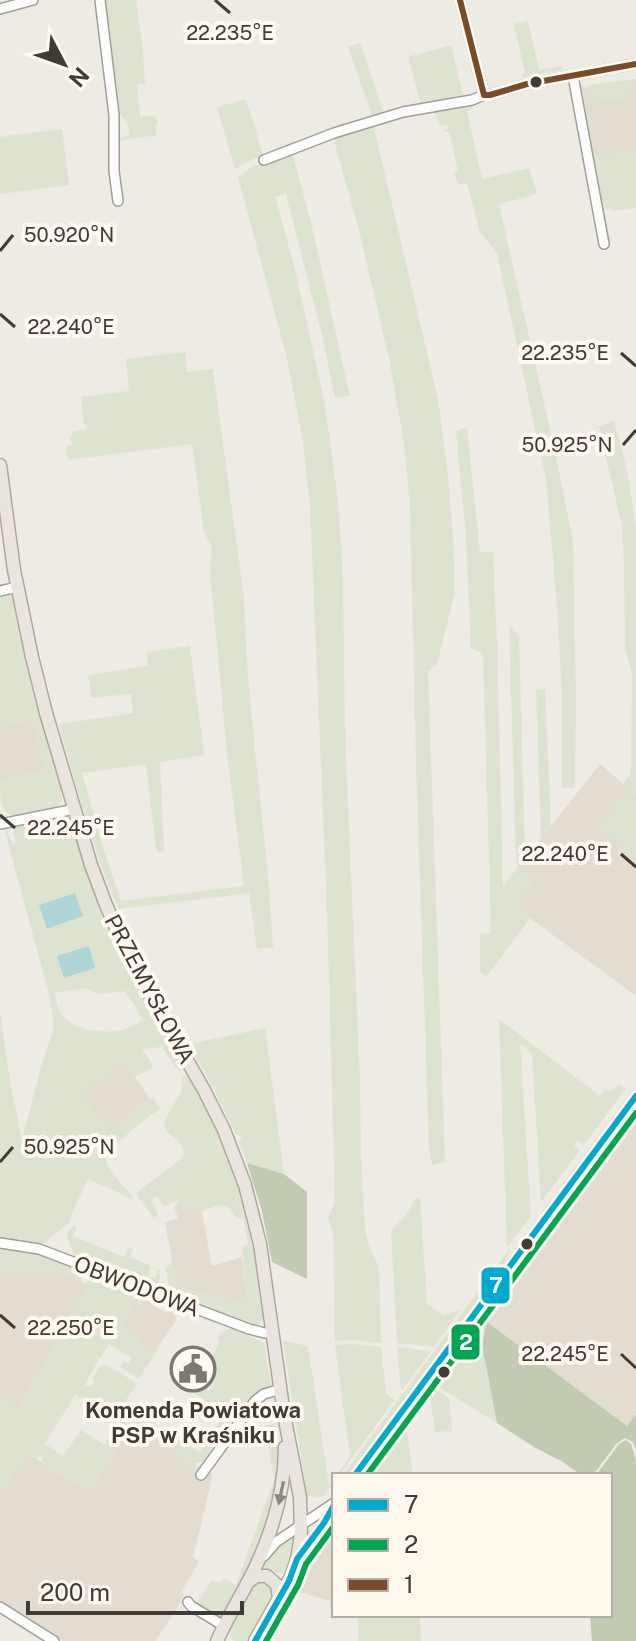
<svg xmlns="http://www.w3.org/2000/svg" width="636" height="1641" font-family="'Public Sans',sans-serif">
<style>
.built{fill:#e3dcd1}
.green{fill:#dde3d0;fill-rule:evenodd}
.forest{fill:#c2cbb2}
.water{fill:#aed6d7}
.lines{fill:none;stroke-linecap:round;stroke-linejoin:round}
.minor-casing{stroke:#a29f9a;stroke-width:12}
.major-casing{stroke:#b2a69c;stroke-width:15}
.minor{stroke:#fcfcfb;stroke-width:9}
.major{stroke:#eae4df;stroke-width:12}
.bus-1-casing{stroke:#fef8ef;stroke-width:12}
.bus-2-casing{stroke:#fef8ef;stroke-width:12}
.bus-3-casing{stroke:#fef8ef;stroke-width:12}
.bus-1{stroke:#00a9ce;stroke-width:6}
.bus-2{stroke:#00a651;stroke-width:6}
.bus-3{stroke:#7a4b2a;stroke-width:6}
.oneway{fill:#8c8883}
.ticks{fill:none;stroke:#3f3c38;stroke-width:3}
.bus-dot{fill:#3f3c38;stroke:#fef8ef;stroke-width:3}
.labels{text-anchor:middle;stroke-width:8;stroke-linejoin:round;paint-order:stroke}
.street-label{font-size:22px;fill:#3f3c38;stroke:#fef8ef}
.poi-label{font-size:22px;font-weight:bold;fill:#3f3c38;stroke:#fef8ef}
.ticks-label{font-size:20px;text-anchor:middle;fill:#3f3c38;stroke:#fef8ef;stroke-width:8;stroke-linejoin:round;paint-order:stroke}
.line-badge{stroke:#fef8ef;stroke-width:3}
.badge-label{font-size:22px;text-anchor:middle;font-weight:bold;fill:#fff}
</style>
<rect width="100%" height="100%" fill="#eeeae4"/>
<path class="built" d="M636,82V205L604,209L581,88Z
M31,719L47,770L0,781V726Z
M600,764L636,795V996L515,907L534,880L518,868Z
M123,1060L150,1099L111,1132L81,1095Z
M634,1123L636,1125V1414L627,1426L487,1322Z
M200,1203L212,1266L242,1257L248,1300L242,1302L206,1295L177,1287L165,1223L178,1218L176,1212Z
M0,1258L37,1265L88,1284L0,1443Z
M147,1298L157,1302L156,1307L158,1308L165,1312L171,1311L177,1319L153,1354L138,1345L141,1340L121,1326L134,1303L144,1306Z
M132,1424L213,1475L193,1557L199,1562L181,1592L184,1594L175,1612L155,1641H63L0,1601V1494L27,1453L89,1492Z
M334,1523V1602L292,1590L299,1575L332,1538L330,1528Z"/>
<path class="green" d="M105,0H136L143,50L145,84L137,85L140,117L155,116L158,124L155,125L157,135L118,141L121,137L129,136L128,123L120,114Z
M528,21L539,70L562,66L563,70L523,77L522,75L525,73L514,24Z
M360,43L384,115L376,118L372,115L348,47Z
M451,45L463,95L462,98L421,104L408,57Z
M636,79V83L633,84V88L625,89V93H634V97L590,103L589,85Z
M583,84L595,154H606L613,160L615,158L610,154L636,152V154L625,156L636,155V208L612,211L611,208L604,209L611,243L607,241L577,85Z
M246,99L263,155L249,161L235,169L217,107Z
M473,102L471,110L467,111L482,179L529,168L537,194L499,204L555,452L573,542L576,698L575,787L562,789L561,676L557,606L546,480L497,253L480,232L467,183L458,185L454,172L458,171L449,131L443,132V131L449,128L447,124L441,126L434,112V109Z
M373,124L438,399L448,475L453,537L455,592L437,664L428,671L445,1162L432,1165L429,1149L416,763L410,507L404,444L390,363L359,230L333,137Z
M62,129L69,185L0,194V137Z
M292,152L312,227L350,396L335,398L322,335L286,194L275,196L294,266L324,399L338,500L343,576L345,735L360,1079L361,1161L365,1229L369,1246L379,1267L381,1343L353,1340L335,1341L333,1232L328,1218L335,1201L327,909L310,507L303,441L286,354L238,177L252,167Z
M185,352L187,372L213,369L244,598C247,715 267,831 273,947L257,949L249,893L119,909C92,851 77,787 59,726L60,724L133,713L131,694L91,698L88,675L148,666L147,652L190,646L204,755L160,762L164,850L159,853L156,849L146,764L82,773L102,844L121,901L244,886L227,754L210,571L212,547L204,532L192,444L68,460L66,446L72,445L70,436H73L72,432L87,429L86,425H84L81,397L129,391L126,359Z
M614,421L627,470L636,527V795L623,784L631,774L632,673L625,649L624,564L622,526L599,426Z
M467,427L480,552H493L497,643L503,886L518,867L516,861L509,624L519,636L525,858L518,868L535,880L515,907L530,918L486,977L480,972V934L491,933L483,654L471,648L466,537L456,431Z
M0,593H12L14,597L63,789L61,790L62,800L57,806L15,815V817C0,814 0,795 0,781L47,770L31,719L0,726Z
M545,689L551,826L541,838L536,690Z
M625,793L636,802V857L599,828Z
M63,816L71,818L184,1067L179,1072L162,1047L142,1049L152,1064V1068L135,1077L123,1060L82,1095L111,1132L153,1097L160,1109L151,1115L108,1150C100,1168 123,1183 133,1197L132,1200L122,1194L88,1179L72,1213L69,1223L42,1244L0,1238V1012L10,1081L22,1140L41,1067L53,1032V1017L49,994L4,828H6L12,844L16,843L13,834L15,826ZM86,988L98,994L124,991L134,1004L142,1019C126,1038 74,1036 60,1012C57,1007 56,999 54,993Z
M499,1019L600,1096L606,1089L610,1092L618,1084L626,1088L584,1145L578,1141L574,1145L580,1150L541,1202L532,1053L520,1043L531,1216L507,1248Z
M265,1028L284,1174L247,1163L239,1141L242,1140L240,1135H236L212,1085L189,1046L190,1044Z
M187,1074L213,1120L243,1198L253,1237L265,1317L258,1325L234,1319L176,1294L169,1287L166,1268L172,1262L177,1287L206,1295L242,1302L248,1300L242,1248L248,1243L243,1218L238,1219C223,1200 223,1204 202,1211L199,1203L176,1212L174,1207L179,1200L163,1207L158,1196L151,1199L158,1215L154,1218L138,1197L137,1193L140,1190L182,1158L184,1154C182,1137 167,1136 165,1128C163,1117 178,1100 181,1091C182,1087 182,1082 182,1078Z
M416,1198H420L427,1304L443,1315L460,1310L434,1347L397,1343L391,1230L406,1215Z
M74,1226L77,1227L73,1236L124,1257L128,1248L133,1249L130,1257L151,1266L148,1276L155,1278L158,1270H160L159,1285L153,1287L75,1256L67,1237L68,1230Z
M0,1247C21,1250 69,1256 82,1274L81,1282L49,1270L0,1273Z
M511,1247L504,1264L349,1475H343Z
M91,1278L97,1279L147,1298L144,1306L134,1303L121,1326L142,1339L139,1345L153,1354L163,1341L146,1368L145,1367L143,1369L144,1371L140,1378H137L120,1367L124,1361L129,1364L132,1358L109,1344L100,1358L97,1356L96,1358L98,1361L85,1384L87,1386H92L94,1383L92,1379L100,1366L105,1364L135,1382L136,1385L117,1414L113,1417L92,1405L94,1401L89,1398L87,1401L75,1395L45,1444L63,1456L81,1430L104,1445L131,1405L136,1408L138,1407L159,1428L200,1453L224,1414L218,1411L219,1409L187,1389L191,1383L193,1384L195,1380L209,1390L218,1374L210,1370L209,1367L201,1364L206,1356L211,1358L220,1342L217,1339L221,1332L232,1328L264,1343L271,1386L255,1398L208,1460L191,1464L184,1462L186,1458L132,1424L89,1492L41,1461L43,1457L39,1456L37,1459L28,1453L0,1494V1403L4,1400L19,1409L87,1285L86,1283Z
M513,1281L515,1283L487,1322L482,1345L497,1423L437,1386Z
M283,1341L308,1346L329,1485L334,1479V1482L323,1497L307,1496Z
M352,1344L381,1347L386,1393L394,1400L340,1475H337L350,1456L335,1345Z
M397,1347L431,1351L401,1391Z
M435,1389L449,1398L452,1431L435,1432L430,1396Z
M276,1423C277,1439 279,1456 278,1473C273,1524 244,1572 221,1617L218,1618L196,1604L211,1580L220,1583L224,1578L236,1585L274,1480L265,1426Z
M406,1425L413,1475H369Z
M294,1534L292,1554L285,1574L260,1571L273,1548Z
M264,1579L276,1592L251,1638L248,1641H234L230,1637V1627L252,1585Z
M358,1615H420L421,1641H358Z"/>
<path class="forest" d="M247,1163L284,1174L307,1192V1279L272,1262L262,1211Z
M487,1322L627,1426L636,1414V1451L633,1442L625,1438L617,1443L593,1475H581L563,1462L534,1447L497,1423L482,1345Z
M626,1440L631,1444L636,1460V1641H592L590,1615H610V1475H596L619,1444Z"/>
<path class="water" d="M75,893L83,916L47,929L39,905Z
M89,946L95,968L64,978L57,956Z"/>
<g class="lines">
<g class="minor-casing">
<path id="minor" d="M100,0L114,115V171L118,201
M460,0L484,95
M0,9L33,0
M573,76L604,244
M264,160L334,133L403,112L472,100L484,95H490L527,84L636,64
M0,591L17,587
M0,824L75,809
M0,1243L39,1249L249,1329L265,1333L273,1332
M201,1475L255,1401L264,1394L281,1389
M355,1475L636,1096
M264,1556L276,1542L334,1503
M297,1559L324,1523L334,1506
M188,1602L191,1606L224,1626
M0,1607L54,1641"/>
</g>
<g class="major-casing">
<path id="major" d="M0,465L14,570L32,657L46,713L91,865L106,905L131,962L204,1090L224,1130L245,1185L260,1244L284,1415L300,1497L301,1535L297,1559L291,1577L255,1641
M247,1583L256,1576H267L277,1585L279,1598
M217,1641C228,1616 243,1593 255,1568C273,1530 285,1489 285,1447"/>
</g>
<use href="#minor" class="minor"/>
<use href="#major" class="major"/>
<g class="bus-1-casing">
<path id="bus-1" d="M355,1475L636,1096
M255,1641L289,1581L297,1559L324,1523L334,1505"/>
</g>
<g class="bus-2-casing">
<path id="bus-2" d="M367,1475L636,1113
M266,1641L298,1585L306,1564L334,1526"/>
</g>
<g class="bus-3-casing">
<path id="bus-3" d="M460,0L484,95
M484,95H490L527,84L636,64"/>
</g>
<use href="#bus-1" class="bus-1"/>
<use href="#bus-2" class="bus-2"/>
<use href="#bus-3" class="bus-3"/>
</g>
<defs><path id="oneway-solid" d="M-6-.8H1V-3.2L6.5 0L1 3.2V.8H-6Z" transform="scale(2)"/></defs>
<use class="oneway" href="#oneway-solid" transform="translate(281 1493) rotate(102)"/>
<path class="ticks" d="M215,0L230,13M0,251L13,235M0,314L15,327M621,353L636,366M623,445L636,430M0,815L15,828M621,854L636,867M0,1162L13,1147M0,1315L15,1328M621,1354L636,1368"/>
<defs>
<g id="civic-ring" transform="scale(2.3)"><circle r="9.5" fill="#fef8ef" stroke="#7c7974" stroke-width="1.5"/><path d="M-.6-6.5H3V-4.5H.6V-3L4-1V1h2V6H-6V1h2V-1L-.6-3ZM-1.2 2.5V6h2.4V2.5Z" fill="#7c7974"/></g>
</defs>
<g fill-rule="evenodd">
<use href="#civic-ring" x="193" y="1369"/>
</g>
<g class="bus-dot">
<circle cx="536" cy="82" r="7"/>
<circle cx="527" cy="1244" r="7"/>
<circle cx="444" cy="1372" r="7"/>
</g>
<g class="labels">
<g class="street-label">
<text transform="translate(150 989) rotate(62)" y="8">PRZEMYSŁOWA</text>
<text transform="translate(137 1286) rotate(21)" y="8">OBWODOWA</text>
</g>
<g class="poi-label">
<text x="193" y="1418">Komenda Powiatowa<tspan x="193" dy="25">PSP w Kraśniku</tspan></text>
</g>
</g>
<g class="ticks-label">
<text x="230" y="40">22.235°E</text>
<text x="69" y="242">50.920°N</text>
<text x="71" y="334">22.240°E</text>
<text x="565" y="360">22.235°E</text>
<text x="567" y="452">50.925°N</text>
<text x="71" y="835">22.245°E</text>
<text x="565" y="861">22.240°E</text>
<text x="69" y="1154">50.925°N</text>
<text x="71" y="1335">22.250°E</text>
<text x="565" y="1361">22.245°E</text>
</g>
<g class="line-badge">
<rect x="480" y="1266" width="31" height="39" rx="8" fill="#00a9ce"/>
<rect x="450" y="1323" width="31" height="38" rx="8" fill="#00a651"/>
</g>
<g class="badge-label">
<text x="496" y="1293">7</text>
<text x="466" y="1350">2</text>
</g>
<rect x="332" y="1473" width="280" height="144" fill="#fef8ef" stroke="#b2ada6" stroke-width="2"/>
<rect x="348" y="1499" width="40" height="12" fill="#00a9ce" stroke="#b2ada6" stroke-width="2"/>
<text x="404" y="1513" font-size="24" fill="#3f3c38">7</text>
<rect x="348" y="1539" width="40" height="12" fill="#00a651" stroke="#b2ada6" stroke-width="2"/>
<text x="404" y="1553" font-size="24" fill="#3f3c38">2</text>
<rect x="348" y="1579" width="40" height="12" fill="#7a4b2a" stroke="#b2ada6" stroke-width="2"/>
<text x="404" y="1593" font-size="24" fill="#3f3c38">1</text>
<g transform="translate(64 64) rotate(131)" stroke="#fef8ef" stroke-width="6" paint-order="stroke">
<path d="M0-6L14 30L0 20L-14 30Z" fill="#3f3c38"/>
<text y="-12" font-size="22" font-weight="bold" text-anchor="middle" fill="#3f3c38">N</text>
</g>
<path d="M28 1601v12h214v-12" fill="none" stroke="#3f3c38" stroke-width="4"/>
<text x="40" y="1601" font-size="24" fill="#3f3c38" stroke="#fef8ef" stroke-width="6" paint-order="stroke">200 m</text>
</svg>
